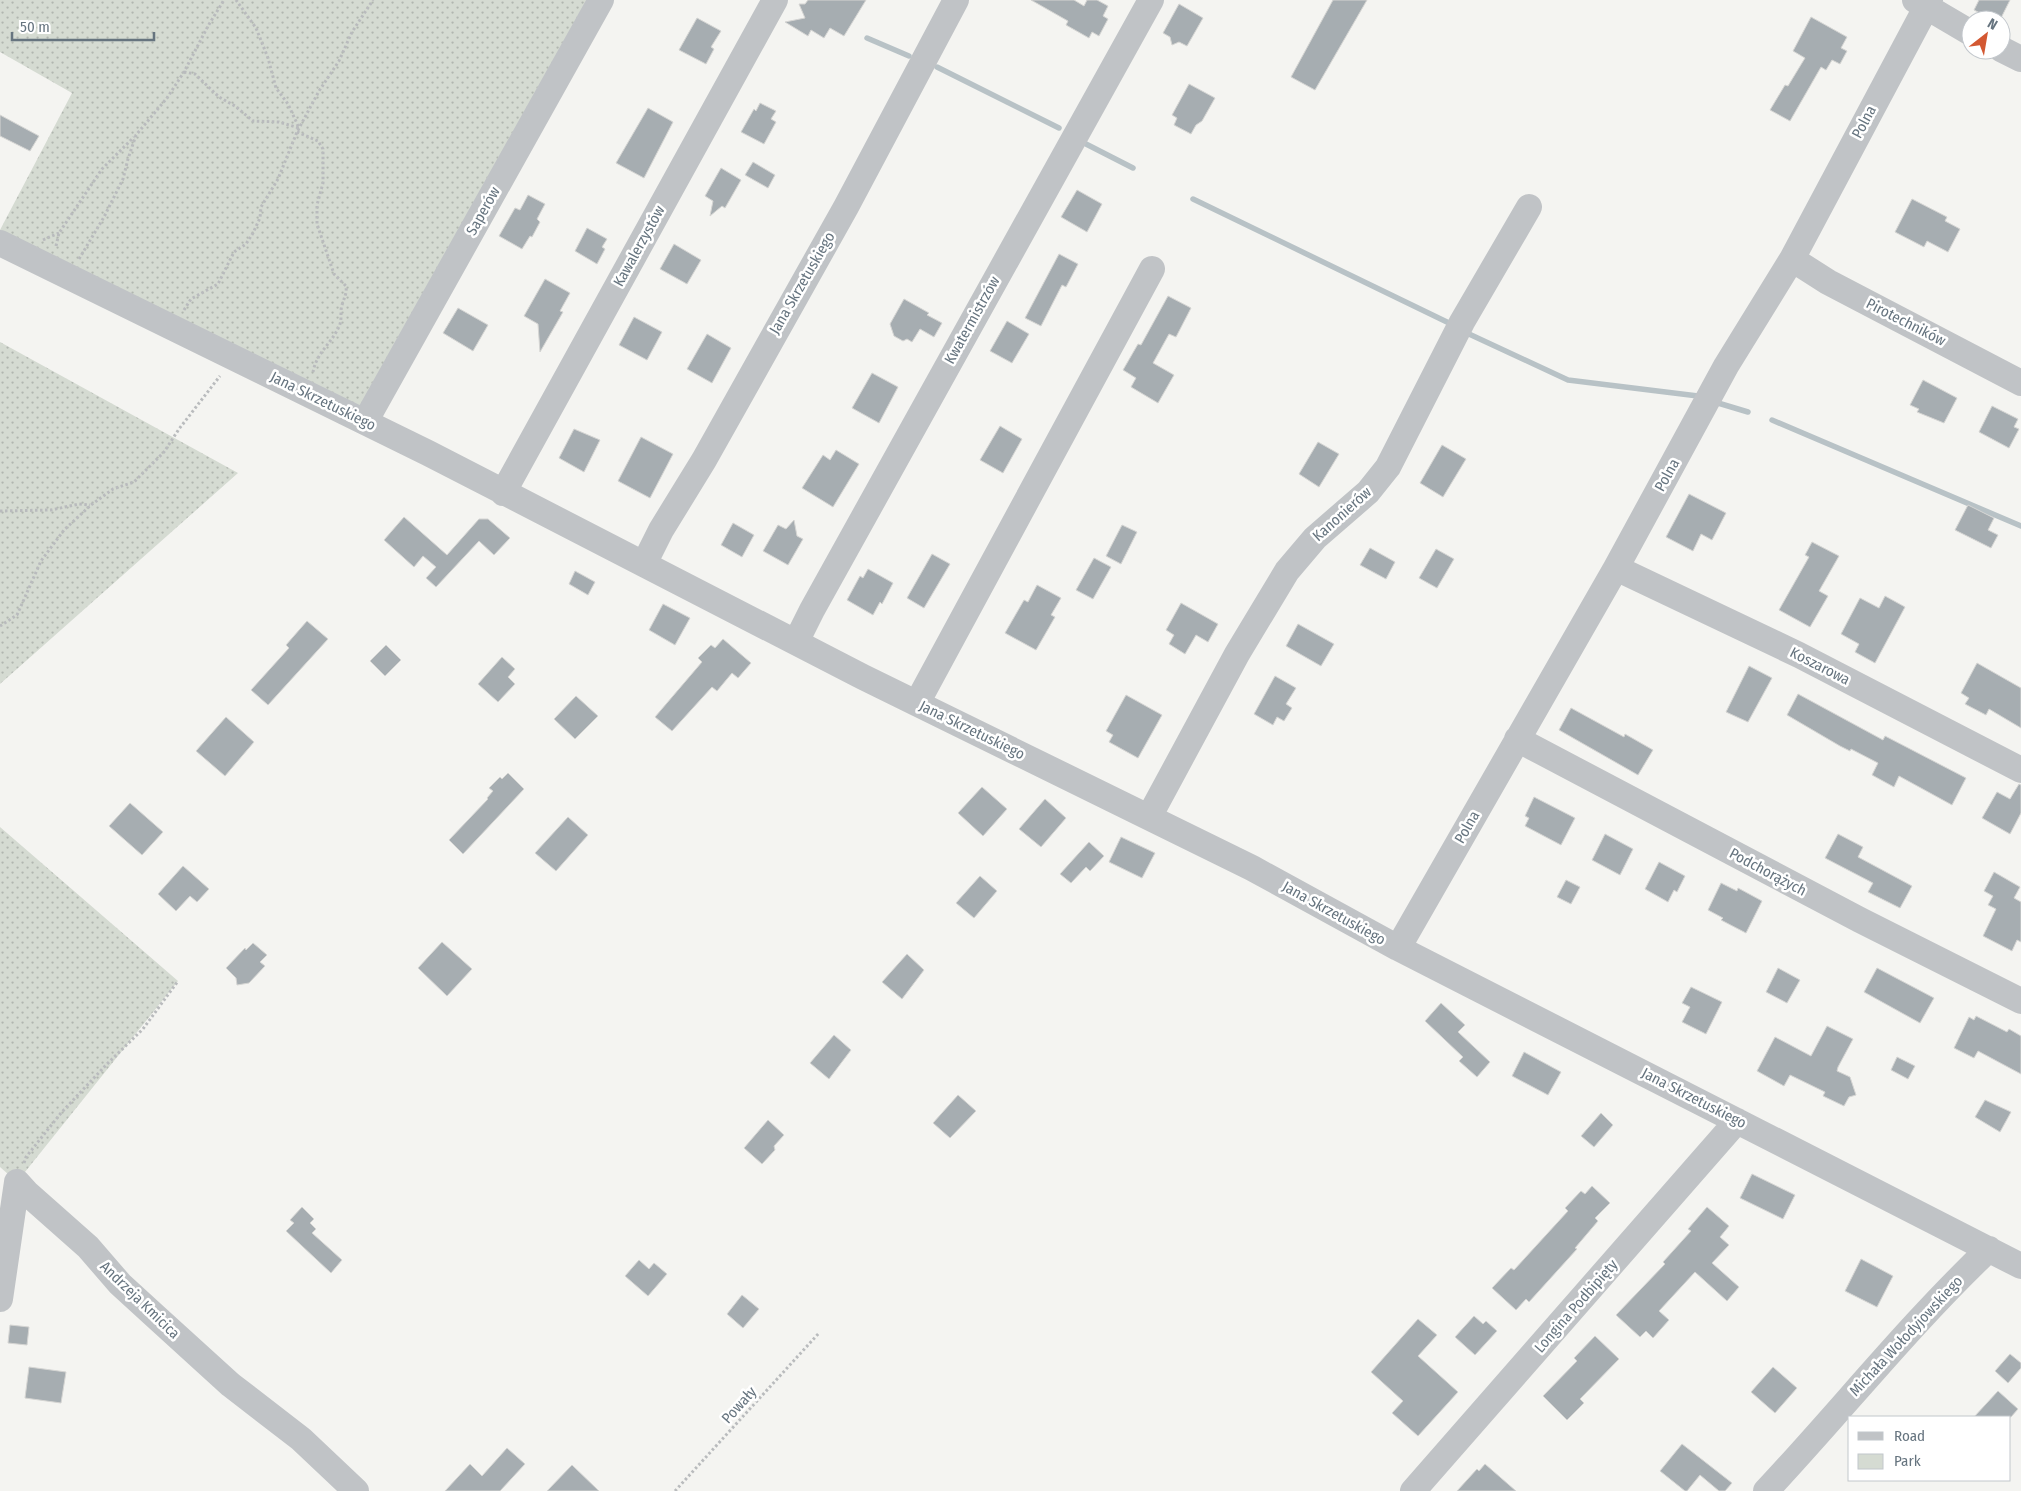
<svg xmlns="http://www.w3.org/2000/svg" width="2021" height="1491" font-family="'Fira Sans Condensed',sans-serif">
<style>
.green{fill:url(#green-dots)}
.lines{fill:none;stroke-linecap:round;stroke-linejoin:round}
.stream{stroke:#b8c2c6;stroke-width:5.5}
.building{fill:#a6adb1;stroke:#d5d5d3}
.path{stroke:#b9bbbd;stroke-width:3;stroke-dasharray:2.5 2.5;stroke-linecap:butt}
.minor{stroke:#c0c3c6;stroke-width:26}
.labels{text-anchor:middle;stroke-width:5;stroke-linejoin:round;paint-order:stroke}
.street-label{font-size:15px;fill:#66747f;stroke:#fff}
</style>
<defs>
<pattern id="green-dots" width="8" height="8" patternUnits="userSpaceOnUse" patternTransform="scale(1.25)"><rect width="8" height="8" fill="#d5dbd2"/><path d="M2 2h.1M6 6h.1" fill="none" stroke="#b1b6b0" stroke-width="1.8" stroke-linecap="round"/></pattern>
</defs>
<rect width="100%" height="100%" fill="#f4f4f1"/>
<path class="green" d="M0,0H601L365,422L0,243V230L72,93L0,52Z
M0,342L238,473L0,684Z
M0,827L178,981L17,1182L0,1167Z"/>
<g class="lines">
<path class="stream" d="M867,38L909,56
M937,67L1059,128
M1086,144L1133,168
M1193,199L1449,323
M1469,334L1568,380L1698,396
M1718,403L1748,412
M1772,420L2021,526"/>
</g>
<path class="building" d="M808,0H866L844,36L830,28L824,38L811,30L808,36L785,22L805,18L799,4H805Z
M1031,0H1074L1084,6L1087,0H1097L1108,6L1103,16L1108,19L1099,36L1092,32L1089,38L1066,25L1068,21Z
M1333,0H1367L1315,90L1291,77Z
M1979,0H2010L2000,20H1994L1974,10Z
M1179,4L1203,18L1187,46L1179,42L1172,45L1170,37L1163,33Z
M1811,17L1847,37L1841,48L1847,51L1840,64L1832,60L1826,70L1821,67L1790,121L1770,110L1785,85L1788,86L1805,58L1793,51Z
M697,18L721,31L711,47L714,49L706,64L679,50Z
M1189,84L1215,98L1202,121L1196,125L1191,134L1174,125L1177,118L1172,115Z
M760,103L776,111L771,119L776,122L764,144L741,132L754,109L756,111Z
M648,108L673,122L644,178L616,163Z
M0,115L39,136L30,151L0,136Z
M753,162L775,175L768,188L745,175Z
M721,168L741,180L725,208L722,206L710,216L713,201L705,196Z
M1077,190L1102,204L1087,232L1061,217Z
M528,195L545,204L537,219L540,222L532,237L530,236L522,249L499,236L515,208L520,210Z
M1912,199L1947,217L1945,221L1960,229L1948,252L1927,241L1924,247L1895,232Z
M587,228L607,239L602,247L605,249L597,264L575,251Z
M674,244L701,260L687,284L660,269Z
M1059,254L1078,264L1066,287L1062,285L1041,326L1025,318Z
M545,279L570,293L560,311L563,312L540,352L538,324L524,316Z
M1168,296L1191,308L1176,337L1169,334L1153,363L1174,375L1158,403L1131,387L1136,378L1123,370L1138,344L1141,345Z
M904,299L929,313L927,315L942,323L934,337L920,329L912,342L907,339L903,341L894,336L890,324Z
M458,308L488,325L473,351L443,333Z
M634,317L662,332L647,360L619,345Z
M1007,321L1029,334L1012,363L990,351Z
M707,334L731,348L712,383L687,369Z
M872,373L898,387L879,423L852,408Z
M1923,380L1957,398L1944,423L1917,412L1919,409L1910,405Z
M1992,406L2018,419L2014,427L2019,429L2009,448L1979,432Z
M1000,426L1022,439L1003,473L980,460Z
M574,429L600,440L584,472L559,458Z
M641,437L673,454L650,498L618,481Z
M1318,442L1339,454L1319,487L1299,474Z
M1442,445L1466,459L1443,497L1420,483Z
M836,450L859,464L833,507L802,488L823,455L830,460Z
M1689,494L1726,513L1712,540L1701,534L1693,551L1666,537Z
M1968,505L1994,518L1988,530L1998,535L1991,548L1955,530Z
M404,517L447,555L479,519H488L510,538L494,555L479,541L436,587L426,578L436,567L423,556L414,567L384,540Z
M794,520L797,536L803,539L788,565L763,551L778,525L786,529Z
M733,523L754,535L742,557L721,545Z
M1122,525L1137,532L1121,564L1106,556Z
M1812,542L1839,556L1819,591L1828,596L1810,627L1779,610L1809,557L1805,555Z
M1370,548L1395,562L1386,579L1360,565Z
M1436,549L1454,559L1437,588L1419,578Z
M932,554L950,564L924,608L907,598Z
M1094,558L1111,567L1093,599L1076,590Z
M868,569L893,583L882,604L880,602L873,615L847,600L860,576L863,578Z
M575,571L595,582L588,595L569,584Z
M1037,585L1061,598L1051,615L1055,617L1036,650L1005,633L1024,600L1028,602Z
M1885,596L1905,607L1875,663L1855,652L1859,644L1841,634L1860,598L1879,608Z
M1181,603L1218,624L1208,642L1196,635L1185,654L1169,644L1174,635L1166,630Z
M663,604L690,618L675,645L649,630Z
M307,621L328,639L268,705L251,690L289,648L286,645Z
M1298,624L1334,644L1321,666L1286,646Z
M723,639L751,663L738,678L732,673L717,691L712,687L672,731L655,717L702,662L698,658L711,645L715,648Z
M386,645L401,660L385,676L370,661Z
M502,657L515,669L508,677L515,684L498,702L478,684Z
M1977,663L2021,688V728L1989,709L1986,715L1965,704L1969,698L1961,693Z
M1749,666L1772,678L1748,722L1726,712Z
M1275,676L1296,688L1286,704L1292,708L1284,721L1277,717L1273,725L1254,714Z
M1798,694L1883,740L1885,736L1966,778L1952,805L1899,776L1894,787L1872,775L1878,763L1851,749L1850,751L1840,746L1787,715Z
M1126,695L1162,715L1138,758L1109,742L1113,735L1106,731Z
M576,696L598,716L575,739L554,719Z
M1571,708L1624,737L1625,734L1653,750L1638,775L1559,730Z
M226,717L254,742L225,776L196,751Z
M508,773L524,789L463,854L449,840L488,799L487,798L493,791L489,788L500,777L502,779Z
M2019,784L2021,785V813L2010,834L1982,818L1997,792L2010,799Z
M982,787L1007,809L983,836L958,813Z
M1534,797L1575,818L1561,845L1525,826L1529,818L1525,816Z
M1045,799L1066,818L1041,847L1019,829Z
M130,803L163,832L142,855L109,826Z
M568,817L588,835L556,871L535,853Z
M1605,834L1633,849L1620,875L1592,860Z
M1838,834L1863,847L1858,857L1912,886L1900,908L1868,892L1873,883L1825,858Z
M1121,837L1155,853L1142,878L1109,862Z
M1089,842L1104,856L1090,871L1086,867L1071,883L1060,874Z
M1659,862L1685,876L1677,892L1674,890L1668,902L1645,889Z
M183,866L209,889L197,902L190,896L176,911L158,894Z
M1994,872L2020,887L2014,898L2021,902V942L2017,940L2012,951L1983,936L1996,909L1988,905L1993,896L1984,891Z
M980,876L997,891L974,918L956,903Z
M1566,880L1580,887L1571,904L1557,897Z
M1721,883L1737,891L1738,888L1762,901L1746,933L1721,920L1723,918L1708,910Z
M442,942L472,969L447,996L418,968Z
M253,943L267,955L260,962L265,966L249,983L237,985L236,978L226,968L245,948L246,950Z
M907,954L924,970L902,999L882,982Z
M1778,968L1800,980L1787,1003L1766,992Z
M1877,968L1934,998L1920,1023L1864,992Z
M1691,987L1722,1002L1706,1034L1682,1022L1690,1007L1682,1003Z
M1441,1003L1465,1025L1458,1032L1490,1062L1477,1077L1459,1061L1463,1057L1425,1021Z
M1976,1016L2007,1032L2009,1029L2021,1036V1074L1978,1051L1974,1058L1954,1048L1969,1017L1974,1020Z
M1827,1026L1853,1039L1838,1067L1837,1071L1850,1077L1856,1095L1849,1097L1844,1106L1823,1096L1825,1092L1790,1075L1784,1086L1757,1071L1775,1037L1811,1056Z
M834,1035L851,1050L829,1079L810,1063Z
M1524,1052L1561,1072L1548,1095L1512,1076Z
M1897,1057L1915,1066L1908,1079L1891,1070Z
M958,1095L976,1111L950,1138L933,1123Z
M1985,1100L2011,1112L2000,1132L1975,1117Z
M1601,1113L1613,1125L1594,1147L1581,1136Z
M768,1120L784,1135L774,1146L775,1150L762,1164L744,1148Z
M1752,1174L1795,1195L1783,1219L1740,1198Z
M1592,1186L1610,1203L1595,1218L1598,1221L1575,1248L1577,1249L1529,1302L1526,1299L1516,1310L1492,1288L1511,1268L1514,1270L1568,1211L1565,1208L1581,1191L1585,1194Z
M302,1207L314,1219L310,1223L316,1229L312,1233L342,1260L331,1273L286,1231L294,1223L290,1220Z
M1707,1207L1729,1226L1720,1237L1729,1245L1712,1263L1739,1287L1727,1301L1695,1272L1659,1311L1669,1320L1653,1338L1646,1331L1640,1337L1616,1315L1665,1264L1663,1262L1691,1231L1688,1229Z
M1861,1259L1893,1276L1877,1307L1845,1291Z
M639,1260L649,1269L654,1263L667,1274L648,1296L625,1276Z
M742,1295L759,1309L743,1328L727,1314Z
M1474,1316L1483,1324L1486,1321L1497,1331L1475,1355L1455,1337Z
M1418,1319L1437,1335L1418,1356L1458,1392L1418,1436L1392,1413L1403,1401L1371,1372Z
M10,1325L29,1327L27,1345L8,1343Z
M1595,1336L1619,1359L1580,1399L1584,1403L1567,1420L1543,1396L1577,1361L1574,1358Z
M2010,1354L2021,1363V1368L2008,1383L1995,1371Z
M29,1367L66,1372L61,1403L25,1398Z
M1773,1367L1797,1388L1775,1413L1751,1392Z
M1998,1391L2018,1409L2011,1417H1974Z
M1682,1444L1732,1483L1725,1491H1719L1700,1475L1687,1491H1685L1660,1471Z
M507,1448L525,1464L500,1491H445L470,1464L482,1476Z
M1485,1464L1516,1491H1457L1477,1469L1479,1471Z
M572,1465L599,1491H547Z"/>
<g class="lines">
<path class="path" d="M184,72L195,74L219,97L235,106L253,121L279,122L299,128L288,104L276,88L268,58L256,28L236,0
M297,132L318,141L323,149V183L317,205V224L334,274L346,286C347,294 344,298 342,305C340,311 342,318 340,324C333,343 317,351 313,372
M43,240L59,233
M56,246L59,233L102,169L134,137
M79,259L104,217L123,179L128,159L136,135L167,98L184,72L208,26L224,0
M184,310L191,299L218,284L234,252L246,244L253,233L260,218L261,207L278,179L297,132L319,91L339,61L352,32L373,0
M0,511L51,510L79,504L90,505
M0,626L17,615L41,561L64,530L91,505L113,489L134,482L164,452L179,429L220,376
M24,1163L26,1157L61,1113L107,1064L143,1029L178,981
M675,1491L819,1333"/>
<path class="minor" d="M1915,0L1971,33
M2001,49L2021,59
M0,243L428,453L863,677L1252,868L1398,948L2021,1266
M1792,259L1828,282L2021,383
M365,422L601,0
M503,493L775,0
M644,564L661,530L704,460L846,207L956,0
M1616,568L1799,655L2021,770
M796,642L812,610L1151,0
M917,703L1152,269
M1517,739L1860,920L2021,1001
M1149,817L1237,654L1287,571L1315,538L1368,492L1388,467L1462,322L1529,207
M1398,948L1616,568L1726,366L1792,259L1930,0
M17,1182L27,1193L88,1247L120,1284L155,1316L231,1385L301,1439L356,1491
M0,1299L17,1182
M1413,1491L1737,1121
M1766,1491C1841,1411 1909,1325 1989,1249"/>
</g>
<g class="labels">
<g class="street-label">
<text transform="translate(1864 122) rotate(-62)" y="5">Polna</text>
<text transform="translate(483 211) rotate(-61)" y="5">Saperów</text>
<text transform="translate(639 246) rotate(-61)" y="5">Kawalerzystów</text>
<text transform="translate(802 283) rotate(-60)" y="5">Jana Skrzetuskiego</text>
<text transform="translate(972 320) rotate(-61)" y="5">Kwatermistrzów</text>
<text transform="translate(1906 322) rotate(27)" y="5">Pirotechników</text>
<text transform="translate(323 401) rotate(26)" y="5">Jana Skrzetuskiego</text>
<text transform="translate(1667 475) rotate(-61)" y="5">Polna</text>
<text transform="translate(1342 514) rotate(-42)" y="5">Kanonierów</text>
<text transform="translate(1820 666) rotate(27)" y="5">Koszarowa</text>
<text transform="translate(972 730) rotate(26)" y="5">Jana Skrzetuskiego</text>
<text transform="translate(1467 827) rotate(-60)" y="5">Polna</text>
<text transform="translate(1768 872) rotate(28)" y="5">Podchorążych</text>
<text transform="translate(1334 913) rotate(29)" y="5">Jana Skrzetuskiego</text>
<text transform="translate(1694 1098) rotate(27)" y="5">Jana Skrzetuskiego</text>
<text transform="translate(140 1300) rotate(44)" y="5">Andrzeja Kmicica</text>
<text transform="translate(1576 1306) rotate(-49)" y="5">Longina Podbipięty</text>
<text transform="translate(1906 1336) rotate(-47)" y="5">Michała Wołodyjowskiego</text>
<text transform="translate(739 1405) rotate(-48)" y="5">Powały</text>
</g>
</g>
<rect x="1848" y="1416" width="162" height="65" fill="#ffffff" stroke="#c2c7cc"/>
<rect x="1858" y="1432" width="25" height="8" fill="#c0c3c6" stroke="#c2c7cc"/>
<text x="1894" y="1441" font-size="15" fill="#66747f">Road</text>
<rect x="1858" y="1454" width="25" height="15" fill="#d5dbd2" stroke="#c2c7cc"/>
<text x="1894" y="1466" font-size="15" fill="#66747f">Park</text>
<g transform="translate(1986 35) rotate(31)"><circle r="24" fill="#ffffff" stroke="#c2c7cc"/>
<path d="M0-4L9 19L0 12L-9 19Z" fill="#d35832"/>
<text y="-8" font-size="14" font-weight="bold" text-anchor="middle" fill="#66747f">N</text>
</g>
<path d="M12 32v8h142v-8" fill="none" stroke="#66747f" stroke-width="2.5"/>
<text x="20" y="32" font-size="15" fill="#66747f" stroke="#ffffff" stroke-width="4" paint-order="stroke">50 m</text>
</svg>
